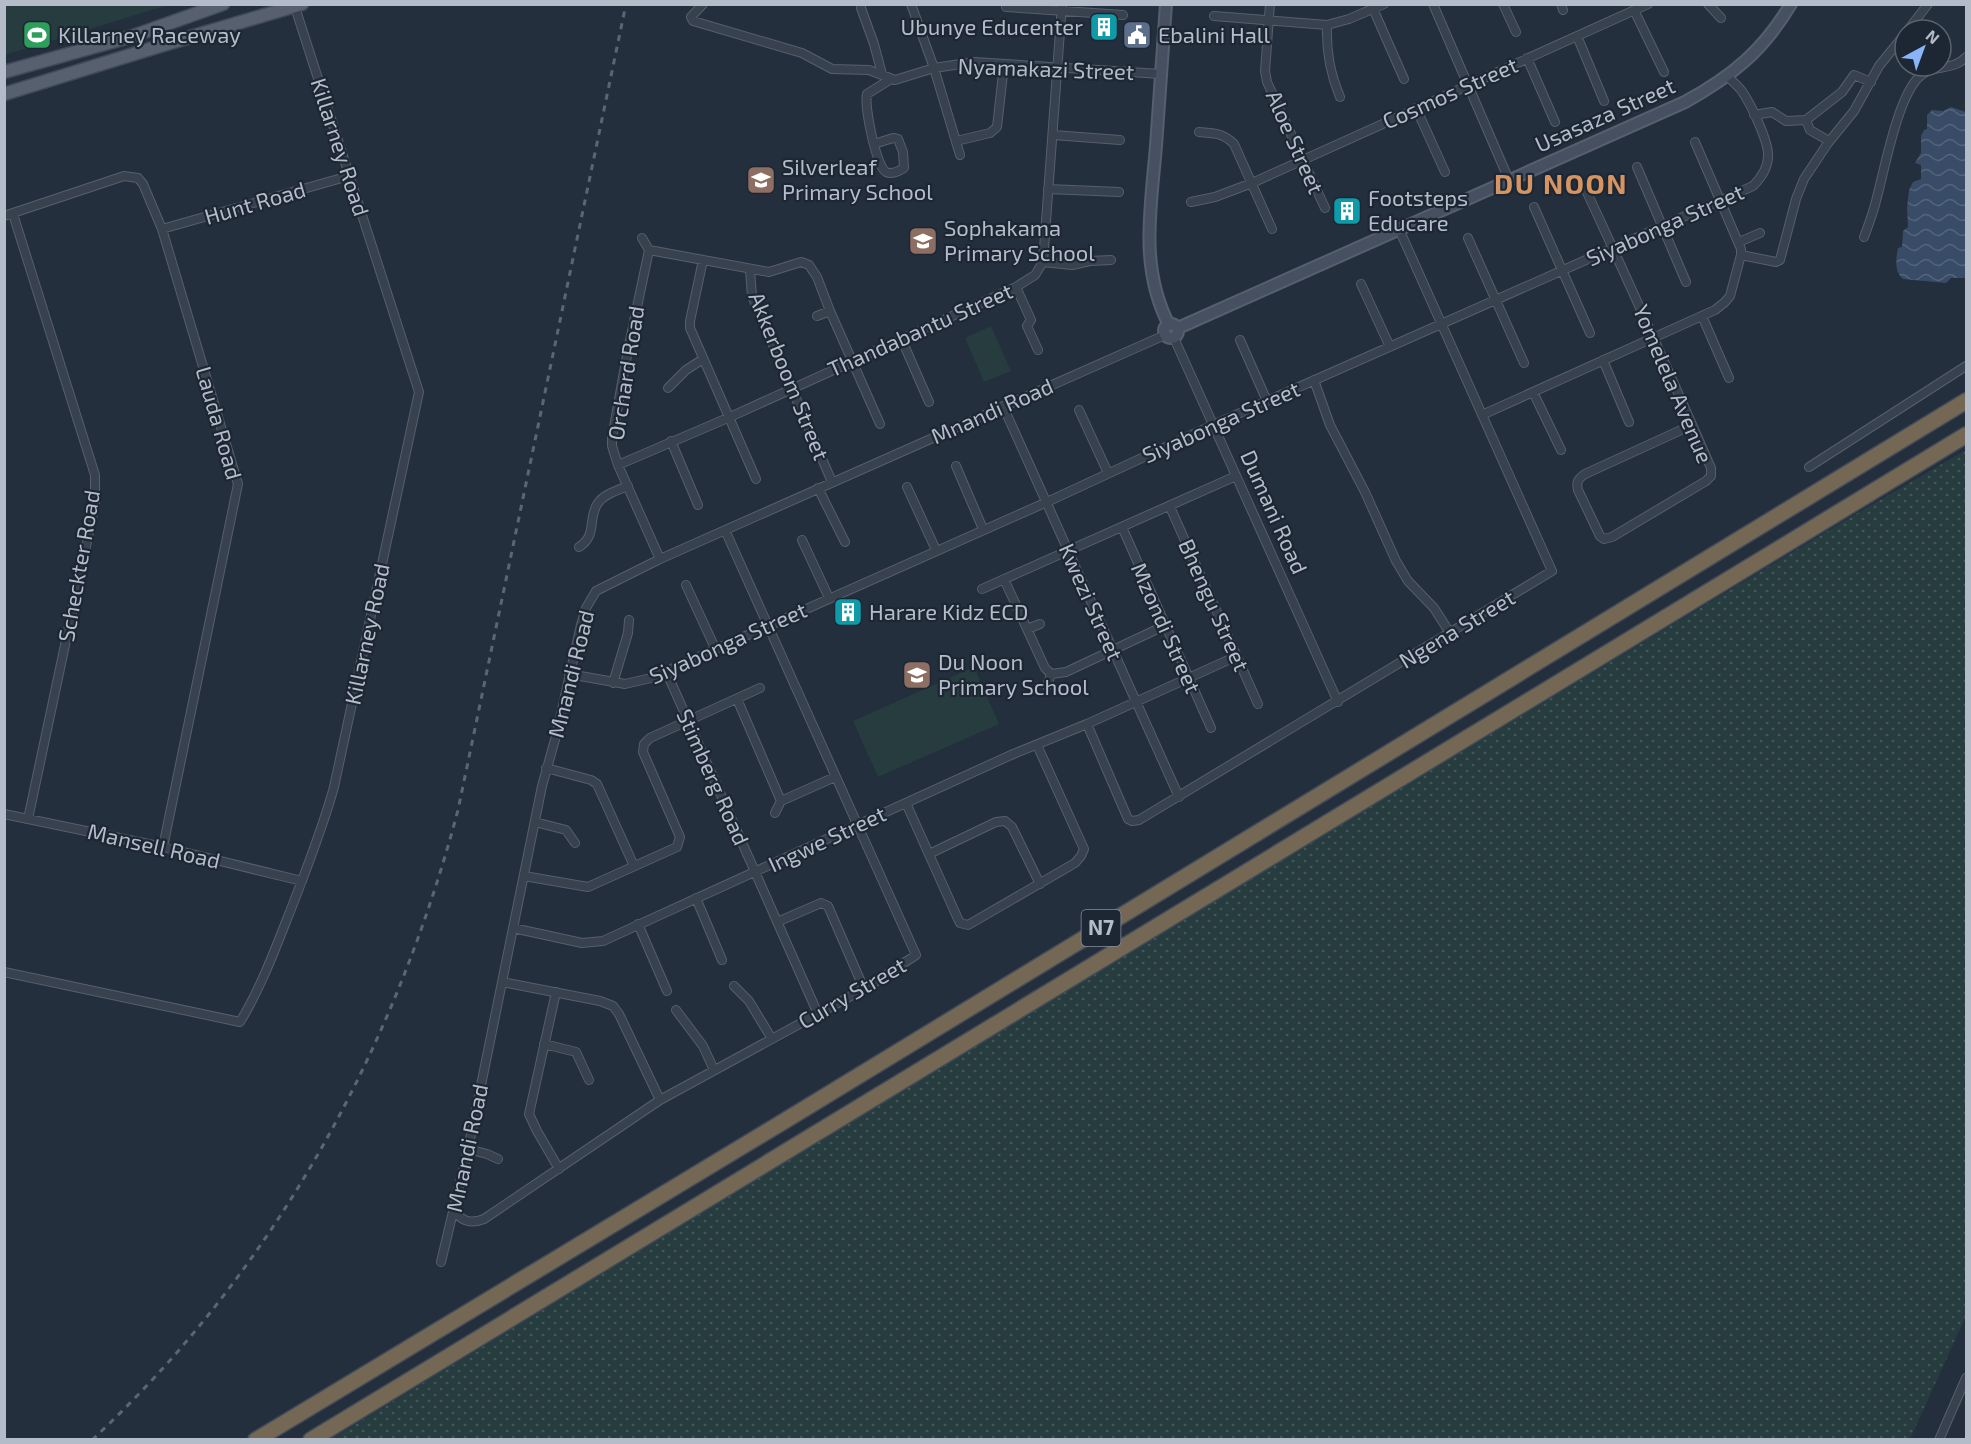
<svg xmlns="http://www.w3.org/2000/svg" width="1971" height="1444" font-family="'Exo 2',sans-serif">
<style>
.grass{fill:url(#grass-dots)}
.green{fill:#263c3f}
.water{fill:url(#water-waves)}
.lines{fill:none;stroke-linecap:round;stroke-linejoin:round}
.street-casing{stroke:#565f6c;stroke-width:10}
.secondary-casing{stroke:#565f6c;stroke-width:14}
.primary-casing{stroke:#414a57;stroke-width:15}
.highway-casing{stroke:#434c59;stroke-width:18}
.street{stroke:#38414e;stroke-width:8}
.secondary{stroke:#465061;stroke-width:10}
.primary{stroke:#56606e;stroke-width:12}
.highway{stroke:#746855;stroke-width:15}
.rail{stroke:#5a6575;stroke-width:3;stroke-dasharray:6 6;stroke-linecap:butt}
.labels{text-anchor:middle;stroke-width:4.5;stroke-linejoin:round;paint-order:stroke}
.shield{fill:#1d2633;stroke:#878f9c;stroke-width:1.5}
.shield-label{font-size:21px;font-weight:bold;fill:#b4bcc9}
.poi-label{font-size:22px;fill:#b4bcc9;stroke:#1d2633;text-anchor:start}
.street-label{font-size:22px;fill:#b4bcc9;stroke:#1d2633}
.district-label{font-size:28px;font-weight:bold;letter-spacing:1.5px;fill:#d59563;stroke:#1d2633}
</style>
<defs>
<pattern id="grass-dots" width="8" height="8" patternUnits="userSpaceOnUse" patternTransform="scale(1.5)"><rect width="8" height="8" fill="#263c3f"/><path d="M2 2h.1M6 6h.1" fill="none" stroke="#435659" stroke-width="1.8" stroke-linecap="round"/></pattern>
<pattern id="water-waves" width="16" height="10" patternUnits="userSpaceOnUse" patternTransform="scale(1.5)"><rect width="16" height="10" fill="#394c67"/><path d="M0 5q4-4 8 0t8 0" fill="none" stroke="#53647b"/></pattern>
</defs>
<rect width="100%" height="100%" fill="#242f3e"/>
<path class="grass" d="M1966,450V1316L1910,1439H331L1185,919L1854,515Z"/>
<path class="green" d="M5,4H168V5L5,55Z
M991,326L1011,371L984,382L965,338Z
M974,667L999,724L878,777L853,721Z"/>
<path class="water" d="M1951,107L1966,112V278H1951L1946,283L1903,279C1894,272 1896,258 1898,248L1902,247L1903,231L1908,227L1907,208L1909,190L1913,182L1921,179V165L1915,163L1921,153V136L1924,130L1927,129V115L1932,110L1943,111Z"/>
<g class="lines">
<g class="street-casing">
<path id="street" d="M703,4L691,17L693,21L802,53L832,69L869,70L895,80L934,68L974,62L1161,74
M911,4L934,68L960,155
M1270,4L1265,71L1267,82L1325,208
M1371,4L1404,79
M1433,4L1509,180
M1503,4L1516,32
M1561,4L1563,10
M1708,4L1721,18
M1006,7L1123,15
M861,8L874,44L882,74
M1635,12L1664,72
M1214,16L1327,25L1349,19L1384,4
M1327,25C1326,52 1330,73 1340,97
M1908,30L1928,4
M1577,36L1604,101
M1527,58L1555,122
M1416,108L1445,172
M1754,115L1772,112L1786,121L1806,120L1842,92L1854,75L1871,82
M1806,120L1810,130L1829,141
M1199,132C1214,133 1223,133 1234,144L1272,229
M1053,135L1120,140
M956,141L990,133L997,127L1004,65
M874,144L893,138L898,139L903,152L904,168C899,171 892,175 886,172C876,166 864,106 867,94L891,79
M1637,167L1686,282
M1584,186C1628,280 1670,374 1711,468V476L1706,481L1612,537L1604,539L1600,536L1578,490C1576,482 1578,479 1585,474L1692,425
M1048,189L1119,192
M1191,202L1215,197L1252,183L1648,4
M1534,207L1590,333
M13,214L95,475V504L28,819
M4,216L124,176L138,178L143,184L162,229L238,484L163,847
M162,229L349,176
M1864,237C1869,224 1874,211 1877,197C1885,167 1897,102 1917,79C1930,63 1953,72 1966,57
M642,238L649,250
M1468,238L1524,363
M1739,242L1760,233
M649,250L769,272L801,262L809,265L817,277L830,311L880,424
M649,250L628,350L612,438V446L618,465L660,559
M1741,255L1776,262L1780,260L1796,199L1804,179L1828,143L1854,111L1879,66L1905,34
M703,260L690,321V328L756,479
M1043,262L1072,265L1090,261L1111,260
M750,270L752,296L832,482
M1361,284L1390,347
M1016,287L1031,320L1027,326L1038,350
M817,316L830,311
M1702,316L1729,378
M901,338L929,402
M1174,338L1338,702
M1240,340L1267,401
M1603,360L1629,422
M1314,380L1330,425L1365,492L1396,561L1408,581L1434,608L1450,633
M668,388L686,370L703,359
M1533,392L1561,450
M1003,406L1179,797
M1079,410L1108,473
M1482,415L1715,310L1725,302L1730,296L1741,255V249L1695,142
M671,441L698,505
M618,465L730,417L1016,287L1035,275L1043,262L1062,4
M956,466L983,529
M1809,467L1966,366
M907,487L936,550
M818,488L845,542
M1170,507L1258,704
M1122,527L1211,728
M802,540L829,598
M579,547C598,535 587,518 598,503C604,494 618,490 628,486
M1004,579L1045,668L1051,674L1066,672L1164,626
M686,585L715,648
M982,589L1236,476
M1027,629L1040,624
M666,671L818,1014
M569,674L625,684L651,678L1047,502L1213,425L1753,186C1761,178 1768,168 1768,156C1769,142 1750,102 1741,90C1737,85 1732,81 1727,76
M613,683L628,633L629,620
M1047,686L1051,674
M737,699L781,801L835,777
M1087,724L1128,819L1132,821L1139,820L1552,571L1399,229
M546,768L591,780L597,784L634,866
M906,803L958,919L960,923L968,925L1075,863L1081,856L1084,849L1037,745
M775,813L781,801
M4,814L163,847L302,881
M535,822L566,830L575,843
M929,854L996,822L1005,821L1012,827L1040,884
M524,876L588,887L677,847L680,837L643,752L644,744L650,738L760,688
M696,898L722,960
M777,922L821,903L828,906L864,989
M638,924L667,991
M513,928L582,943L603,941L1011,755L1087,724L1237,656
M4,972L240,1022C262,986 277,944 293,904C308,865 323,827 334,787L419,392L294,4
M502,982L600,1001L613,1006L619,1014L660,1100
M734,986L749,1001L772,1039
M556,992L529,1114L537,1131L559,1169
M676,1010L703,1046L714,1070
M544,1044L576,1052L589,1080
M468,1149L487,1154L498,1159
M454,1211C463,1222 471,1224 484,1219L660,1100L869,986L916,955L725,530
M441,1262L468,1149L542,786L556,736L581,625L586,608L596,591L660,559L1165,335
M1939,1440L1966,1378"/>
</g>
<g class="secondary-casing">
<path id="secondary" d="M1166,4C1163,52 1159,99 1156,146C1151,208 1139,267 1169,325
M1164 331a7 7 0 1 1 14 0a7 7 0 1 1-14 0Z
M1178,328L1685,102C1732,76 1763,51 1791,4"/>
</g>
<g class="primary-casing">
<path id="primary" d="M4,72L133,36L223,4
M4,94L163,45L302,4"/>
</g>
<g class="highway-casing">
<path id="highway" d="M256,1440L786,1120L1966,401
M311,1440L1966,435"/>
</g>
<use href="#street" class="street"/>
<use href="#secondary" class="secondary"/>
<use href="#primary" class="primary"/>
<use href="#highway" class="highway"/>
<path class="rail" d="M92,1440C274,1271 395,1049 458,810L626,4"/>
</g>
<defs>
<g id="building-square" transform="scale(1.5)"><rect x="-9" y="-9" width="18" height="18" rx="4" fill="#0f9aa8" stroke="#1d2633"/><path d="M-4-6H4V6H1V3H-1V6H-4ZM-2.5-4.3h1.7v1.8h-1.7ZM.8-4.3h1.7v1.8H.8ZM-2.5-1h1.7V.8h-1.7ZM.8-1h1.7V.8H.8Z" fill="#fff"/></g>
<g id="stadium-square" transform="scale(1.5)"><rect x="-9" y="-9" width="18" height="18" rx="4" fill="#2e9e5b" stroke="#1d2633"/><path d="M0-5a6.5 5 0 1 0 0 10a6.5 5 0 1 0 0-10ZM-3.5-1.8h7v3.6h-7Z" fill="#fff"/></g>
<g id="civic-square" transform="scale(1.5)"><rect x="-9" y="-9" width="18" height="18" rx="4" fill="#5c6f8a" stroke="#1d2633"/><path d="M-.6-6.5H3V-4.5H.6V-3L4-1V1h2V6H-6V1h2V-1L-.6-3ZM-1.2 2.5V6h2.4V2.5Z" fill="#fff"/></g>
<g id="school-square" transform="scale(1.5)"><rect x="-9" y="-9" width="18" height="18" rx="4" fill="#8d6e63" stroke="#1d2633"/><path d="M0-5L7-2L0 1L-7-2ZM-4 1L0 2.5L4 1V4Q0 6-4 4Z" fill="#fff"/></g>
</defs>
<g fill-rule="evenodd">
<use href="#building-square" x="1104" y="27"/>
<use href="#stadium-square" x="37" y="35"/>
<use href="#civic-square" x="1137" y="35"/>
<use href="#school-square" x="761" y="180"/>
<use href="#building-square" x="1347" y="211"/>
<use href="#school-square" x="923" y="241"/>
<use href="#building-square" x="848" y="612"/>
<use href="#school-square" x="917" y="675"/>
</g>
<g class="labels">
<rect class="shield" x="1081.5" y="910" width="39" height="36" rx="4.5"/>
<g class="shield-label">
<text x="1101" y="935">N7</text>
</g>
<g class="poi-label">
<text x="1083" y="35" text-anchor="end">Ubunye Educenter</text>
<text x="58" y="43">Killarney Raceway</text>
<text x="1158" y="43">Ebalini Hall</text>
<text x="782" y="175">Silverleaf<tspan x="782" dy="25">Primary School</tspan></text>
<text x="1368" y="206">Footsteps<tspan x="1368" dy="25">Educare</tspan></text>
<text x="944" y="236">Sophakama<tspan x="944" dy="25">Primary School</tspan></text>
<text x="869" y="620">Harare Kidz ECD</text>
<text x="938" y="670">Du Noon<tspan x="938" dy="25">Primary School</tspan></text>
</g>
<g class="street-label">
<text transform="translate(1046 69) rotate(2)" y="8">Nyamakazi Street</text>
<text transform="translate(1450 93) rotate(-24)" y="8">Cosmos Street</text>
<text transform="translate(1605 115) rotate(-24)" y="8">Usasaza Street</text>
<text transform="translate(1295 142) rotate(66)" y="8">Aloe Street</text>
<text transform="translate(340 147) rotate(72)" y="8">Killarney Road</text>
<text transform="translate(255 203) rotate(-16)" y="8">Hunt Road</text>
<text transform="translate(1665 225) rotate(-24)" y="8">Siyabonga Street</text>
<text transform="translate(920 330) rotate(-24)" y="8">Thandabantu Street</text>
<text transform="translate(626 373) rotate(-81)" y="8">Orchard Road</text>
<text transform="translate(789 376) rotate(68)" y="8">Akkerboom Street</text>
<text transform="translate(1673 384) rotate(67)" y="8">Yomelela Avenue</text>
<text transform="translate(992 411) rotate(-24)" y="8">Mnandi Road</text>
<text transform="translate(1221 422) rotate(-24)" y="8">Siyabonga Street</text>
<text transform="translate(219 423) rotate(74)" y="8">Lauda Road</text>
<text transform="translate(1274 512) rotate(66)" y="8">Dumani Road</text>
<text transform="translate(79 566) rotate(-80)" y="8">Scheckter Road</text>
<text transform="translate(1091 602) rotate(66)" y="8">Kwezi Street</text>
<text transform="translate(1214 605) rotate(66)" y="8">Bhengu Street</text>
<text transform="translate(1166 628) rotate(66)" y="8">Mzondi Street</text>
<text transform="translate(1457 629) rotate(-31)" y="8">Ngena Street</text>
<text transform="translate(367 634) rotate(-78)" y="8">Killarney Road</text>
<text transform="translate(728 643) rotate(-24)" y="8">Siyabonga Street</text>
<text transform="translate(571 674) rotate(-76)" y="8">Mnandi Road</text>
<text transform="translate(713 777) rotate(66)" y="8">Stimberg Road</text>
<text transform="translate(827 839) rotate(-25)" y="8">Ingwe Street</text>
<text transform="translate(154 846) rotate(13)" y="8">Mansell Road</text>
<text transform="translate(852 993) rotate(-30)" y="8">Curry Street</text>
<text transform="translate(467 1148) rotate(-78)" y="8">Mnandi Road</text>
</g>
<g class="district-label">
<text x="1561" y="194">DU NOON</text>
</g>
</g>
<rect width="1971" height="1444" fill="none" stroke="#b4bcc9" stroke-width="12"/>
<g transform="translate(1923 48) rotate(41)"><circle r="28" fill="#1d2633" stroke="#59626f" stroke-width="1.5"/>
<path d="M0-4.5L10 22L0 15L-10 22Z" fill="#8ab4f8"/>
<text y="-9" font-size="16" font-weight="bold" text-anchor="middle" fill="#b4bcc9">N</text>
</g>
</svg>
